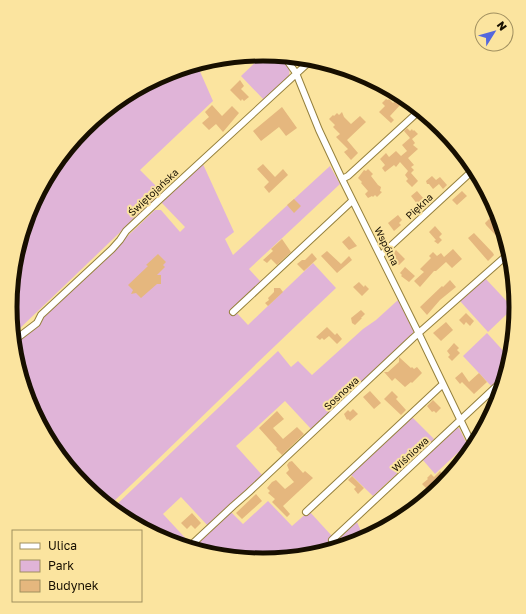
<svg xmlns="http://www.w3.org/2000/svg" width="526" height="614" font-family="'Golos Text',sans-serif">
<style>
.green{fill:#e0b4d8}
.building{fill:#e5b77e}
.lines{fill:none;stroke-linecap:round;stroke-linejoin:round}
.minor-casing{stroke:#95803d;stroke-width:8}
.minor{stroke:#fff;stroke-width:6}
.labels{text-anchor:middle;stroke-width:4;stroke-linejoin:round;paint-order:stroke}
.street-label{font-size:10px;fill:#170f00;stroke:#fbe49f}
.rim{fill:none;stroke:#170f00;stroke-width:5}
</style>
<rect width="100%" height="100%" fill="#fbe49f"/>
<path class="green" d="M264,54L282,58L290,67L289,76L264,100L241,76Z
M198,67L213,101L140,170L162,192L15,333L10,307L29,210L84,128L166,73Z
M202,162L234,232L225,239L233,255L330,166L340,184L249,269L260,281L264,278L267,277L235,311L248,325L313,263L336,288C260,359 187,432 111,504L84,486L29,404L17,341L155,210H161L180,232L185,227L160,201Z
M485,278L513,308L488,332L460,301Z
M398,300L414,331L413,333L312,430L285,401L236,446L263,476L208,526L181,497L163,514L189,542L190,543L188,545L166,541L115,506L278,351L291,367L298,361L312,375L363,329L376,320Z
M487,333L507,355L502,377L492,387L463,356Z
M411,416L434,439L373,496L349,473Z
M455,428H459L467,444L435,474L422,459Z
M268,501L292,526L309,511L331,535L338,539L357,522L364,538L360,541L263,560L198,547L196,545L231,512L243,524Z"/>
<path class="building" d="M240,80L244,86L241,89L249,97L244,101L242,99L241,101L230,90Z
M386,99L388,100L389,99L393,103L398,99L402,103L390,116L394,120L391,123L379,112L385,106L382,103Z
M212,105L222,116L232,106L239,113L223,132L216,124L209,130L202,123L209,117L205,112Z
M282,107L297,128L286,136L279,127L261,141L253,131Z
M342,112L344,117L351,124L360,116L366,122L347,140L358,153L351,160L344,152L348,149L336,137L340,134L333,127L335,125L329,119L333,115L334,116L337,113L339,115Z
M407,128L410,131L412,129L413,131L414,130L418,134L412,139L415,143L413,145L418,149L408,158L414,165L411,167L414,170L411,173L418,181L412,187L406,181L408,179L405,175L408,171L400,162L396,167L394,165L385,172L382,168L385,165L380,159L386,153L389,157L396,151L401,156L407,151L402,145L410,138L404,131Z
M263,164L275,177L283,169L288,175L269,193L264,187L269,182L257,169Z
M368,169L373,174L371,176L378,185L381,187L380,191L382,192L377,197L375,195L373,197L372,196L368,198L365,194L368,191L361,183L362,182L358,178L364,170L366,171Z
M432,176L436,180L440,177L447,185L443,189L439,184L433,189L429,184H427L426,181Z
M417,191L424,199L418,205L411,196Z
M462,191L467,196L457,205L452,200Z
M294,199L301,206L294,213L287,205Z
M398,215L402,220L399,223L401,225L394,231L388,223Z
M491,217L500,228L503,243L486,225L485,223Z
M435,226L442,234L439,237L442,240L438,244L434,241L436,240L429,232Z
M474,233L493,253L494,255L488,261L468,238Z
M349,236L357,246L349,250L342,242Z
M282,239L291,252L277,265L271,259L267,263L263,260L273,251L271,249Z
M453,249L462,259L452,268L446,262L436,271H434L420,287L414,281L424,272L420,269L431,258L429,256L433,252L437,256L441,253L444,257Z
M396,250L405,259L399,265L394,262L390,256Z
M327,251L341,264L349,256L352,260L337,273L321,256Z
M312,253L317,259L304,271L297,264L302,260H305Z
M158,254L166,262L163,265L165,267L157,275H161V284H157L141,298L136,293L131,294L133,290L128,285L148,266L146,265Z
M405,267L415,276L409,282L401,276L402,275L400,273Z
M450,280L456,287L440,300L427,315L420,307L442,286L443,287Z
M359,282L364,287L365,285L369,289L362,296L353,287Z
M274,288H280L283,292L268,306L265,303L269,300L268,298L274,292Z
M361,310L365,314L361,318H362L355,325L352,323L351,318Z
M466,313L474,321L470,326L466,322L464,325L459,320Z
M446,322L453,330L441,341L433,333Z
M327,327L335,335L337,333L342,339L337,344L329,336L324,340L322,338L320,340L316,337Z
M454,343L459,348L457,350L460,353L452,361L448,357L450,355L447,351Z
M399,357L411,368L412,367L414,369L417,367L422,373L412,383L411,382L405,387L395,378L392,381L384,372H388L399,362Z
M462,372L469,382L479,373L487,382L474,394L462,382L460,384L455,378Z
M370,391L381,403L374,409L363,397Z
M392,391L398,397L396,399L406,410L401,415L384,399Z
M433,400L441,408L436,413L434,411L432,412L427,406Z
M353,409L358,414L350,421L348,419L347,420L344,414L348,410L350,412Z
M277,411L284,419L273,428L283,439L297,427L304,434L282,455L276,449L277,448L259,428Z
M292,461L303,473L305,471L313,478L283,506L290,514L287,517L272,502L275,499L268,493L270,491L267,488L272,482L276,480L285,489L294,482L286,473L289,470L287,465L289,462Z
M440,471L444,476L431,490L429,487L427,489L422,484L428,479L427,478L431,474L434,477Z
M352,476L364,488L358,494L354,489L356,487L348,480Z
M256,494L262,501L242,519L236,513Z
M192,513L201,523L195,529L191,525L187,529L181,523Z"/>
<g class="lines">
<g class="minor-casing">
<path id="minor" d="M286,59L296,73L319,130L342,179L419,334L471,442
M342,179L348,176L418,112
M381,255L471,172
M233,312L352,201
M16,339L37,323L41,315L112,249L120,240L126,231L158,201L308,63
M306,512L443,384
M332,540L501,382
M190,546L233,506L249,492L413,338L506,256"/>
</g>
<use href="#minor" class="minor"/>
</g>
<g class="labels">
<g class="street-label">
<text transform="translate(153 192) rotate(-43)" y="4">Świętojańska</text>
<text transform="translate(419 206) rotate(-43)" y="4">Piękna</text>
<text transform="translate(387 246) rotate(63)" y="4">Wspólna</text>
<text transform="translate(341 393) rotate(-43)" y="4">Sosnowa</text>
<text transform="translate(410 454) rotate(-43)" y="4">Wiśniowa</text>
</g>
</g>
<path d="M0 0H526V614H0ZM17 307a246 246 0 1 1 492 0a246 246 0 1 1-492 0Z" fill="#fbe49f" fill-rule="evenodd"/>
<path class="rim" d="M17 307a246 246 0 1 1 492 0a246 246 0 1 1-492 0Z"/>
<rect x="12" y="530" width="130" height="72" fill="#fbe49f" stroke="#a08f5f"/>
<rect x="20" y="543" width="20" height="6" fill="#ffffff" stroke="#a08f5f"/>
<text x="48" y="550" font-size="12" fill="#170f00">Ulica</text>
<rect x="20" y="560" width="20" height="12" fill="#e0b4d8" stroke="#a08f5f"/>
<text x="48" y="570" font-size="12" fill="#170f00">Park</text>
<rect x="20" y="580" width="20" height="12" fill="#e5b77e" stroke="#a08f5f"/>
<text x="48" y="590" font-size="12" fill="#170f00">Budynek</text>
<g transform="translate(494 32) rotate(53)"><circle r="19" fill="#fbe49f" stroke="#a08f5f"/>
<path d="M0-3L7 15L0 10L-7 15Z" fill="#5467dd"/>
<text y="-6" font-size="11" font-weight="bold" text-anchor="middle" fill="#170f00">N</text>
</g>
</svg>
